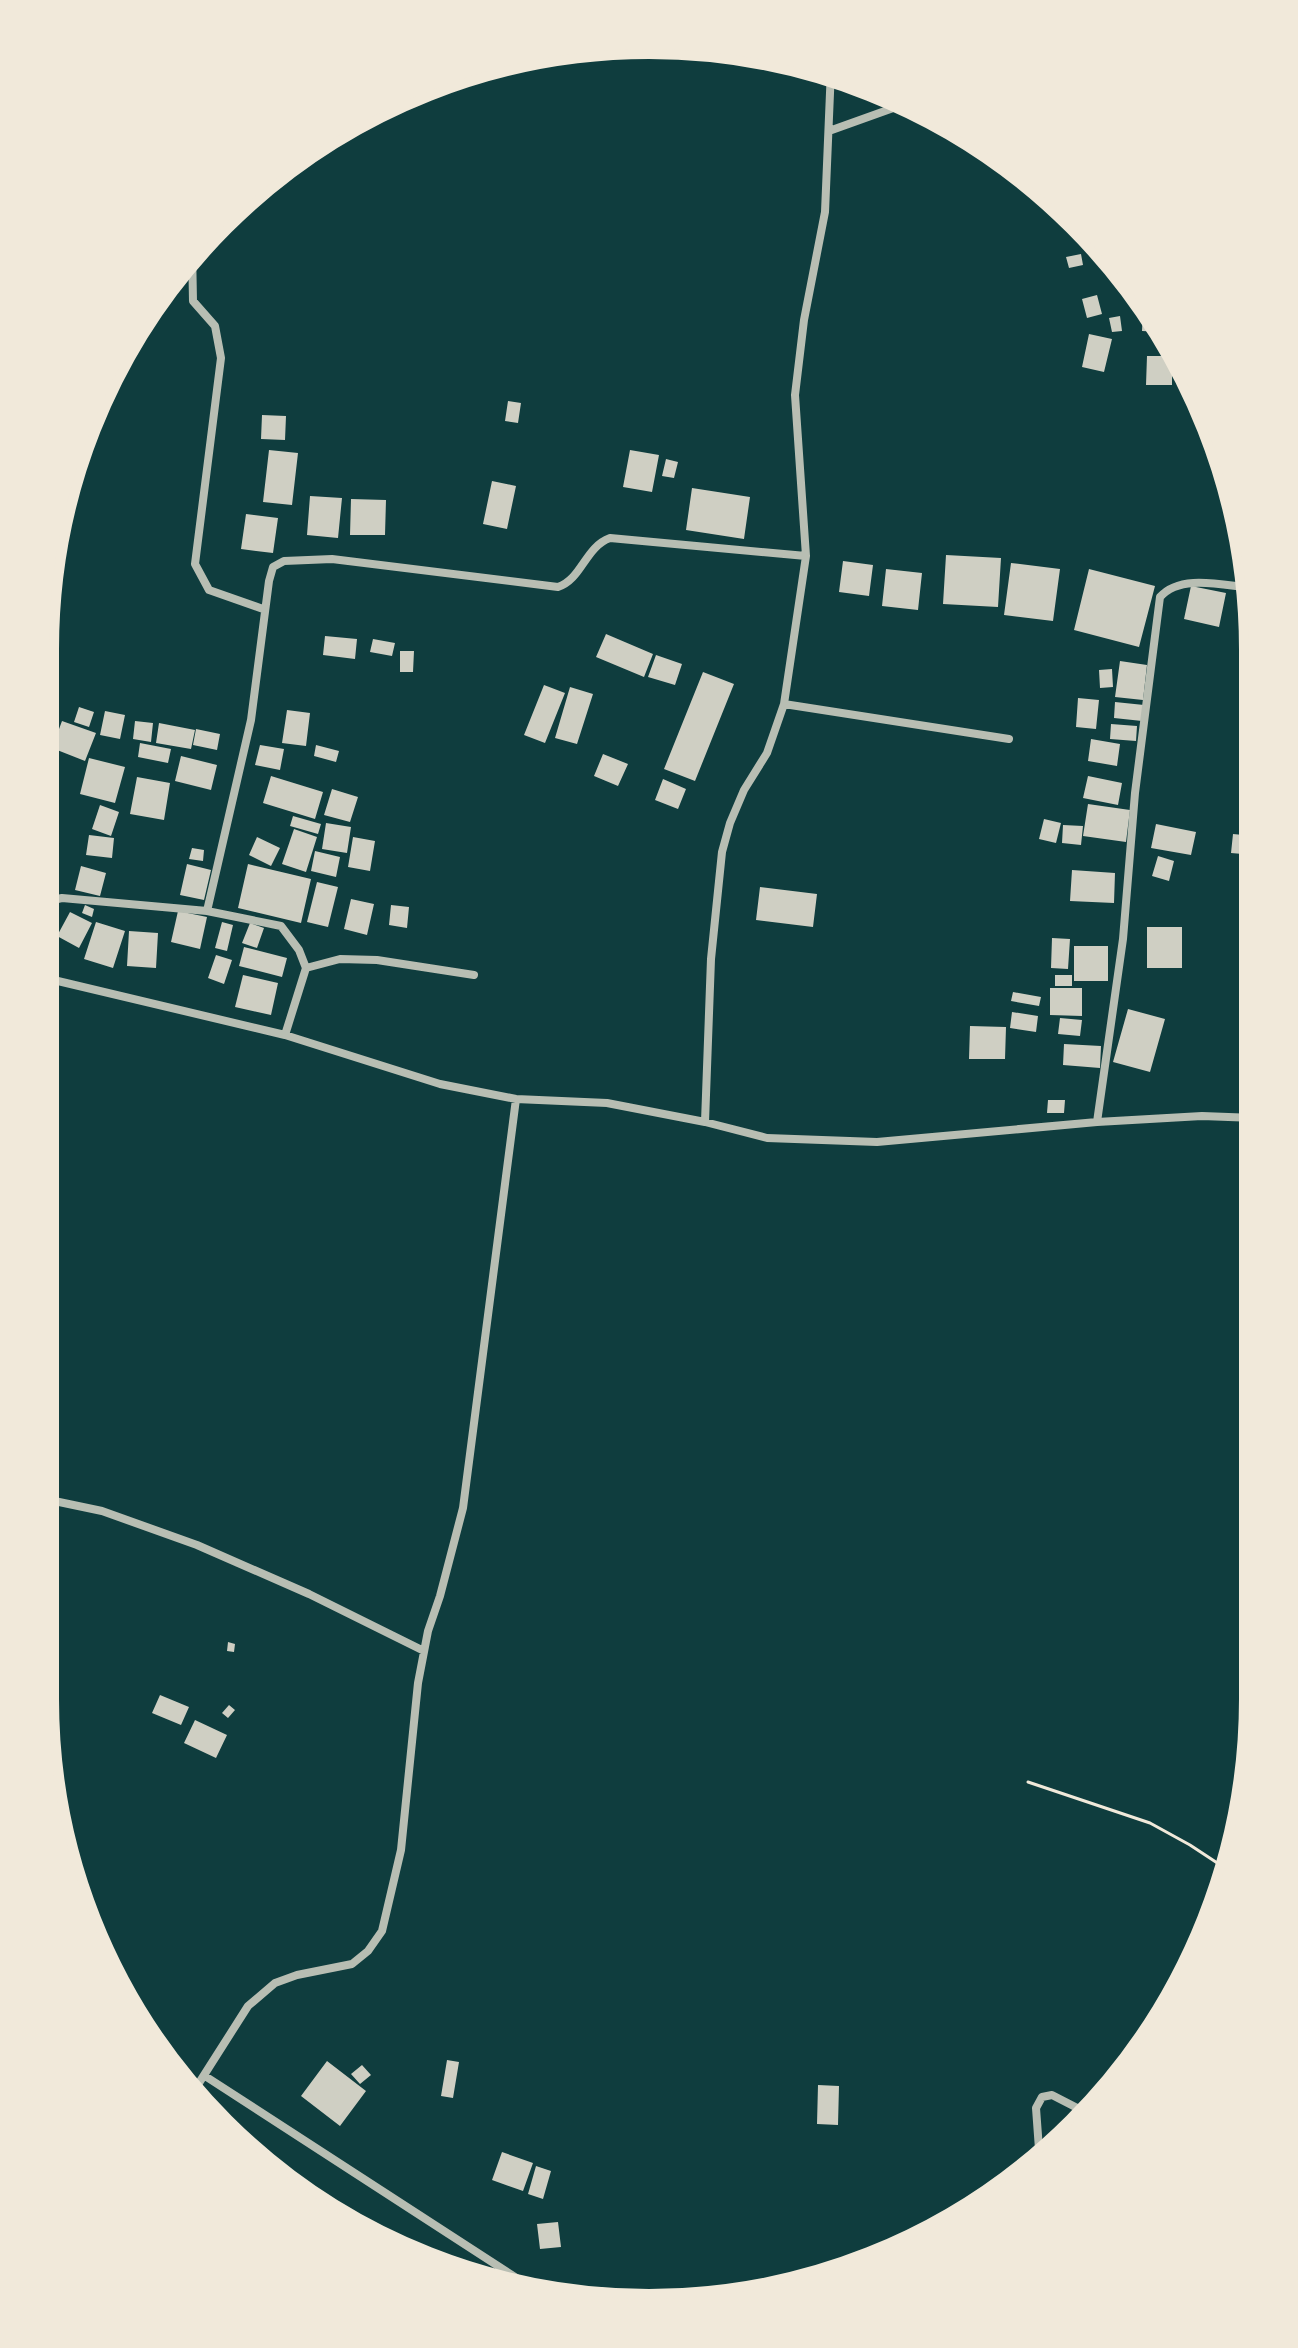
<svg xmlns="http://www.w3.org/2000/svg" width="1298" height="2348" font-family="Mulish,sans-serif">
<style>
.building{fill:#cfcfc3}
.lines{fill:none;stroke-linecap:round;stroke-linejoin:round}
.path{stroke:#f1e9da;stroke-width:3}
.minor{stroke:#b8beb3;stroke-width:8}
.rim{fill:none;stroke:#f1e9da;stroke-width:10}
</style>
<rect width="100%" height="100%" fill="#0f3d3e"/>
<path class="building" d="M1081,254L1083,265L1069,268L1066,257Z
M1124,273L1141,293L1124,296L1120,274Z
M1097,295L1102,314L1087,318L1082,299Z
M1143,310H1155L1164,332L1142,331Z
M1120,316L1122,331L1112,332L1109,318Z
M1089,334L1112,339L1104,372L1082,367Z
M1147,356H1172V385H1146Z
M508,401L521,403L518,423L505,421Z
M262,415L286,416L285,440L261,439Z
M269,450L298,453L292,505L263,502Z
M630,450L659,455L652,492L623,487Z
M666,459L678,462L674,478L662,476Z
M492,481L516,486L507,529L483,524Z
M692,488L750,497L744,539L686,530Z
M310,496L342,498L338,538L307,535Z
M351,499L386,500L385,535H350Z
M246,514L278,518L273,553L241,549Z
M1233,530L1244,531L1247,546H1232Z
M946,555L1001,558L998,607L943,604Z
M843,561L873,565L869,596L839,592Z
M1011,563L1060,569L1053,621L1004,615Z
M886,569L922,573L918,610L882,606Z
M1089,569L1155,586L1139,647L1074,630Z
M1191,586L1226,593L1219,627L1184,619Z
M606,634L653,654L644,677L596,657Z
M325,636L357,639L355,659L323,655Z
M373,639L395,643L392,656L370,652Z
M400,651H414L413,672H400Z
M656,655L682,664L675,685L648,677Z
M1120,661L1147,665L1143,700L1115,697Z
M1112,669L1113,687L1100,688L1099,670Z
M703,672L734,684L695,781L664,769Z
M544,685L565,693L545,743L524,735Z
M570,687L593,694L577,744L555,738Z
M1078,698L1099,700L1096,729L1076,727Z
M1115,702L1144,705L1142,721L1114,718Z
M79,707L94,712L89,727L74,722Z
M287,710L310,713L306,746L282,743Z
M105,711L125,715L120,739L100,735Z
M62,721L96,733L85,761L52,748Z
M135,721L153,723L151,742L133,739Z
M159,723L195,730L191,749L156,743Z
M1111,724L1137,726L1136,741L1110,739Z
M196,729L220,734L217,750L193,745Z
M1091,739L1120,744L1117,766L1088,761Z
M140,743L171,749L168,763L138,757Z
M260,745L284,749L280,770L255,765Z
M316,745L339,751L336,762L314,756Z
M603,754L628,764L618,786L594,776Z
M181,756L217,765L211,790L175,781Z
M89,758L125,767L115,803L80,794Z
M271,776L323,792L315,819L263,803Z
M1088,776L1122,783L1118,805L1083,798Z
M137,777L170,783L164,820L130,814Z
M663,779L686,789L678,809L655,800Z
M332,789L358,797L350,822L324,815Z
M1088,804L1130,810L1126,842L1083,836Z
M100,805L119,812L111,836L92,829Z
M293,816L321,824L318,834L290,826Z
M1044,819L1061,823L1056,843L1039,839Z
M326,823L351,827L347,853L322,849Z
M1156,824L1196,832L1191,855L1151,848Z
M1063,825L1083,826L1081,845L1062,843Z
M41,829L54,834L49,847L41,844Z
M294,829L317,837L306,872L282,864Z
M1233,834L1254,836V855L1231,853Z
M89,835L114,838L112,858L86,855Z
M257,837L280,848L271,866L249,855Z
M353,837L375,841L370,871L348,867Z
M192,848L204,850L203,861L189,859Z
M315,851L340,857L336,877L311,871Z
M1158,856L1174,861L1169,881L1152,876Z
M187,864L211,870L204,900L180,895Z
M248,864L311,879L301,923L238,908Z
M81,866L106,873L100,896L75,890Z
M1072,870L1115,873L1114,903L1070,901Z
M317,882L338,887L328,927L307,922Z
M760,887L817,894L813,927L756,920Z
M351,899L374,904L367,935L344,929Z
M85,905L94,909L92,917L82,913Z
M391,905L409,907L407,928L389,925Z
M178,911L207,917L200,949L171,942Z
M70,912L92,923L79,948L57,936Z
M96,922L125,931L113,968L84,959Z
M222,922L233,925L227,951L215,948Z
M250,923L264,928L257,948L242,943Z
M1147,927H1182V968H1147Z
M129,931L158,933L156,968L127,966Z
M1052,938L1070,939L1068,969L1051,968Z
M1074,946H1108V981H1074Z
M244,947L287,958L282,977L239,966Z
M216,955L232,960L224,984L208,978Z
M243,975L278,983L271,1015L235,1007Z
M1055,975H1072V986H1055Z
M1050,988H1082V1016L1050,1015Z
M1013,992L1041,997L1039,1006L1011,1001Z
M1128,1009L1165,1019L1150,1072L1113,1062Z
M1012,1012L1038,1016L1036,1032L1010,1028Z
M1060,1018L1082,1020L1080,1036L1058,1034Z
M970,1026L1006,1027L1005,1059H969Z
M1064,1044L1101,1046L1100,1068L1063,1065Z
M1048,1100H1065L1064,1113H1047Z
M228,1642L235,1644L234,1652L227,1651Z
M160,1695L189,1707L181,1725L152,1713Z
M229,1705L235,1710L228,1718L222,1713Z
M195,1720L227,1735L216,1758L184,1743Z
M447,2060L459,2062L453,2098L441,2096Z
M327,2061L366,2091L340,2126L301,2096Z
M362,2065L371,2075L360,2084L351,2074Z
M818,2085L839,2086L838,2125L817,2124Z
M502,2152L533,2163L523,2191L492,2180Z
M536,2166L551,2171L543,2199L528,2194Z
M558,2222L561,2247L540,2249L537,2224Z"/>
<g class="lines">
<path class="path" d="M1028,1782L1150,1823L1190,1845L1231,1872"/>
<path class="minor" d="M829,131L910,102
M192,247L193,301L215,326L221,358L195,564L209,590L263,609
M784,704L1009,739
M41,909L49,901L62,898L207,911L251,720L269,581L273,567L284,561L332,559L558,587C582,579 585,547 610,538L806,556
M207,911L281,926L299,950L306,968L285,1035
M306,968L340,959L377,960L474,975
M41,977L285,1035L440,1084L516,1099L607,1103L705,1122L767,1138L877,1142L1097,1122L1202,1116L1255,1118
M705,1122L711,959L722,852L730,823L744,790L767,753L784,704L806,556L795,395L804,320L825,212L831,69
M1097,1122L1123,939L1135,793L1160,597C1181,573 1225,586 1253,588
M40,1498L102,1511L197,1545L309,1594L424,1651
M205,2076L538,2292
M192,2094L248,2006L275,1983L297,1975L352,1964L368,1951L382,1931L401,1850L418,1683L428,1631L440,1596L463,1508L516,1099
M1040,2163L1036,2108L1042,2097L1052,2095L1087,2113"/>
</g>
<path d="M0 0H1298V2348H0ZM649 54H649A595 595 0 0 1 1244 649V1699A595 595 0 0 1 649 2294H649A595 595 0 0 1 54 1699V649A595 595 0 0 1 649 54Z" fill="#f1e9da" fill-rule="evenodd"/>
<path class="rim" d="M649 54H649A595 595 0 0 1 1244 649V1699A595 595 0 0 1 649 2294H649A595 595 0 0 1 54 1699V649A595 595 0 0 1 649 54Z"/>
</svg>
